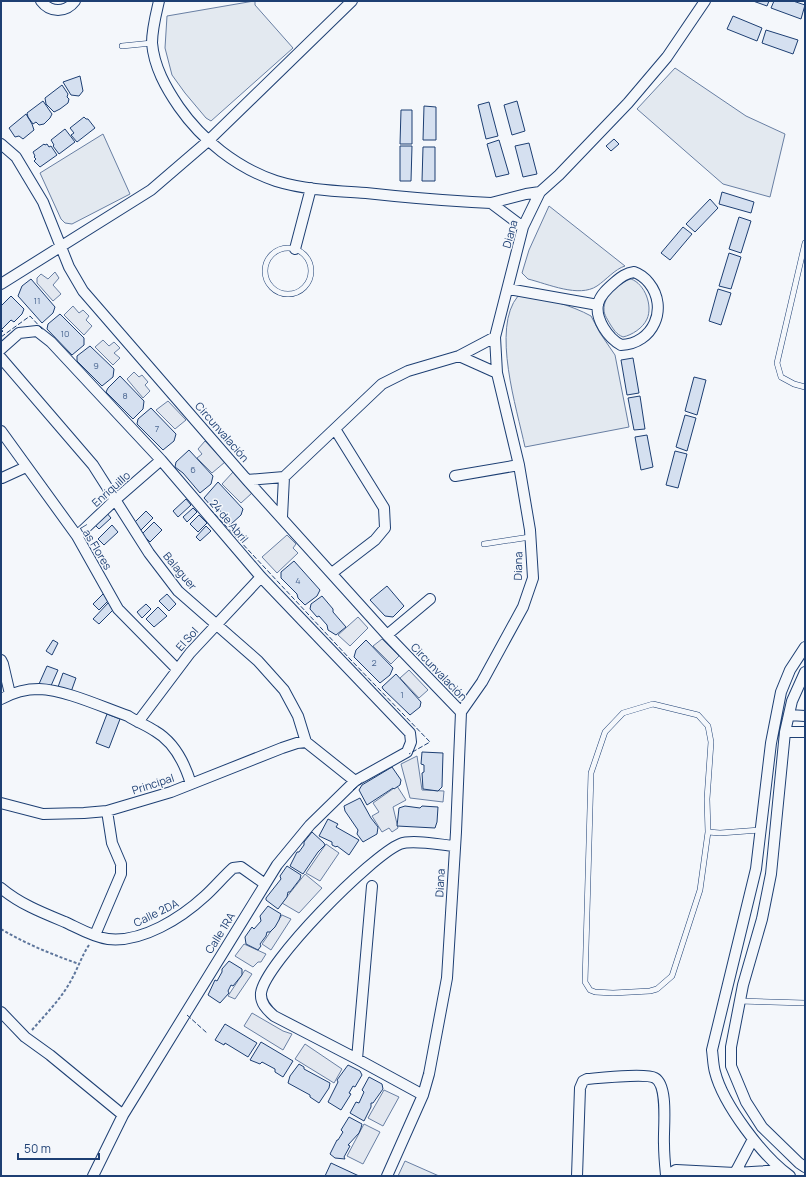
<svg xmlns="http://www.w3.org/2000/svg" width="806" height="1177" font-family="Manrope,sans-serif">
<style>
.green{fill:#e3e9f0;stroke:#687fa3}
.parking{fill:#e3e8f0;stroke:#687fa3}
.building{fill:#d5e0f0;stroke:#1d3f73}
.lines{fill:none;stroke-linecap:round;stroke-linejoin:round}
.lane-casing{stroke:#1d3f73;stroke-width:6}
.street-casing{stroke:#1d3f73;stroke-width:12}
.path{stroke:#5e769c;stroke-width:2;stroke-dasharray:3 2;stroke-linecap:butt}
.lane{stroke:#f4f7fb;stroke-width:5}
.street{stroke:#f4f7fb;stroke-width:10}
.fence{stroke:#1d3f73;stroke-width:1;stroke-dasharray:5 2;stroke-linecap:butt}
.labels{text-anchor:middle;stroke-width:3;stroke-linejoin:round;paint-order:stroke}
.number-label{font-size:9px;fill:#4b6792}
.street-label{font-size:11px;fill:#1d3f73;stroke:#f4f7fb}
</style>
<rect width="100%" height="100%" fill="#f4f7fb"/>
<path class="green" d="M254,1H255V5L293,48L211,121L206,118L185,93L172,75L165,48L167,16Z
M675,68L746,116L785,134L770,197L723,184L637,109Z
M103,134L130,194L72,224L65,223L61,219L40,173Z
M549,206L625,266C615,269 606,280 597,286C579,298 548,284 528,279L522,273L529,250Z
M631,279C645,284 653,306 647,319C643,328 632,335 623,337C616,334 614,330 610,324C608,320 604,315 604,310C603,296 619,282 631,279Z
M518,296C539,295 573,306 591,316L600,333L615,355L629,427L525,447C517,409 491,328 518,296Z
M405,1161L439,1176H398Z"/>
<path class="parking" d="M55,272L59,278L53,285L61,294L53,301L37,283V278L41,274L48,279Z
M73,306L79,313L83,310L89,316L86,320L92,326L84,335L64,315Z
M103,340L109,346L114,342L120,348L114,353L120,358L113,365L95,347Z
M134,372L139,377L142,375L148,382L145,385L150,391L143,398L127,379Z
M168,401L186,420L175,429L156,410Z
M205,441L225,462L212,473L197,458L202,454L198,449Z
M233,472L252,493L241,503L222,484Z
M287,535L296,544L293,548L298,553L277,573L262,557Z
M358,617L368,628L350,646L338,635Z
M382,639L399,656L391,664L373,646Z
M409,670L428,690L419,698L400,678Z
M417,756L422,790L444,791L443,802L410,798L401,764Z
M397,786L406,800L393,807L398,828L392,832L389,828L382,832L372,816L379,812L373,803Z
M326,844L339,853L320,881L306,873Z
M305,874L322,888L299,913L282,903Z
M282,915L291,919L271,950L262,944Z
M244,944L266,954L261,962H258L253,967L235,956Z
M245,970L252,974L235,999L228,996Z
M252,1013L283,1031L292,1034L283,1050L244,1026Z
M305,1044L342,1069L334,1083L295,1059Z
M384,1090L399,1097L383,1126L368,1118Z
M364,1124L380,1132L363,1164L347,1156Z"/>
<path class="building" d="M753,1H769L767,6Z
M774,1H793L805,5L801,19L771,8Z
M733,16L762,28L757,41L727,29Z
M766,30L798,40L793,54L762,43Z
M80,76L83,91L79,96L71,95L63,82Z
M62,85L68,94L67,97L69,99L68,103L60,109L54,112L46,104L45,98Z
M43,101L52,114L50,118L44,124L39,125L36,122L33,124L28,117L27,113Z
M517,101L525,131L512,135L504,105Z
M489,102L498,136L486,139L478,105Z
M424,106L436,107V140H423Z
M401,110H412V144H400Z
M26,114L32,124L34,130L23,139L19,136L15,137L9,128Z
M84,117L86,119H88L95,128L77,142L71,135L74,133L70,128Z
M65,129L75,142L59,154L53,146L54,145L51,140Z
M614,139L619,144L611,151L606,146Z
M499,140L509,174L496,177L487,144Z
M529,143L537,174L523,177L515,146Z
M44,144L45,145L47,144L49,147L51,146L57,155L40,167L34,161L36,159L34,157L35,156L33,152Z
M400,146H412L411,181H400Z
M423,147H435V181H422Z
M722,192L754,202L751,213L719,204Z
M710,199L718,208L695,232L686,224Z
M739,217L751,221L741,253L729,249Z
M683,227L692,234L670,260L661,253Z
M729,253L741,257L731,289L719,286Z
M31,279L55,307L53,313L42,323L18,296L22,286Z
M718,289L731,293L721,325L709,321Z
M11,296L24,309L22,314L14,322L11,320L1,330L3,331L1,333V306Z
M60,314L84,338V345L72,355L47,329L48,324Z
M90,346L114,369L113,377L102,386L77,361V356Z
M633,358L639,393L627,395L621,360Z
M120,376L144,401L143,409L133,419L106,392L108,388Z
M694,377L706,380L697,415L685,411Z
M640,396L645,429L634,430L628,398Z
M151,408L176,434L174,441L163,450L137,424L138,419Z
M685,415L696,418L687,451L676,447Z
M647,435L653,467L641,470L635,437Z
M189,450L213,476L211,484L200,493L183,473L175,467L176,462Z
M675,451L687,454L678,488L666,485Z
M218,482L243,509L241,515L230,525L223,517L224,515L214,504L212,507L204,498Z
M186,499L191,505L178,517L173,511Z
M193,508L197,512L187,522L183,517Z
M146,511L153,518L141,530L134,523Z
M106,512L111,518L99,529L93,523Z
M199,515L207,523L198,532L190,524Z
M154,522L162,530L150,542L142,534Z
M112,525L118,532L104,545L98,539Z
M206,526L211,531L200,541L196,537Z
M294,561L320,590L317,596L305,605L298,598L297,594L281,578V572Z
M387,586L404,606L393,617L385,616L370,600Z
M103,594L109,600L99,610L93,604Z
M167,594L176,604L169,611L159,601Z
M322,596L333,609V612L346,627L336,635L328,630L327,625L319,616L317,617L310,609L311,604Z
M109,602L115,608L99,624L93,619Z
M146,604L151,609L142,618L137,612Z
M158,607L167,616L154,627L146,619Z
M53,640L58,643L52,655L46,651Z
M366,640L393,668L390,675L380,683L354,657L356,650Z
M47,666L58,670L50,688L39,684Z
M63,673L76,678L71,692L58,687Z
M396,674L421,702L420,707L410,715L383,689L382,687Z
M107,714L120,719L109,748L96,743Z
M422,752L443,753L442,787L438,791L423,789L422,773L424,772V765L421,764Z
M392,767L401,780L400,785L394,789L393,788L367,805L359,790L362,785Z
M360,798L371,818L378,827L377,834L363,842L357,834L358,830L345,811L344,806Z
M405,806L420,808L422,806L438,807L437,822L435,828L397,826L399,808Z
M328,819L338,824L336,827L359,840L349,855L337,846L336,847L332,845V842L319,836Z
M312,832L324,843L325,845L318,852L303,874L290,866L297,852H299L304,845V842Z
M287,866L301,875L300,879L290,892H288L287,897L278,909L266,900V898L281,879L280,876Z
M268,906L281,914L279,920L275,927L270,932H267L266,936L260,944L261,946L258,950L246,944L245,937L252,927L254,929L261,921L260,916Z
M229,961L242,969V975L233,986L231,985L228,991L229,993L220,1003L208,995L215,980L217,981L222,972V969Z
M225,1024L257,1043L248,1057L225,1043L224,1045L215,1040Z
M261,1042L293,1061L283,1077L275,1072V1069L262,1062L260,1064L250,1060Z
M299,1064L304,1067V1069L330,1083L329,1088L319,1103L310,1097V1095L288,1083L290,1076Z
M348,1065L360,1071L362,1075L355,1087L353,1086L349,1093L351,1094L341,1110L328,1102L338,1082L337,1080Z
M369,1077L382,1084L383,1089L373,1103H371V1107L364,1121L350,1113L356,1102L359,1103L364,1092L362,1090Z
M349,1117L362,1124L361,1128L359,1133L348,1145L350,1146L344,1157L345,1159L335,1158L330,1154L337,1140H338L343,1132L341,1130Z
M331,1163L359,1176H325Z"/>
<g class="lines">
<g class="lane-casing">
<path id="lane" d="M122,46L152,43
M805,243L777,363L781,377L794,384L805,387
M265 271a23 23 0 1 1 46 0a23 23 0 1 1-46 0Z
M484,544L530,537
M708,832L700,890L672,976L657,989L650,991L613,993L595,992L590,990L585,982L591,773L605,732L623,713L653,704L698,715L708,726L711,742L707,799L708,832L720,833L760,830
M739,1001L805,1003"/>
</g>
<g class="street-casing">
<path id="street" d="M41,1C50,13 66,13 75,1
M159,1C156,14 152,29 152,43C154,67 166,88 179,107C202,140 237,168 276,181C305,190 337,191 366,193C402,197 437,200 472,202L491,203L526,194L540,192
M1,144L16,157L43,202L69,267L83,291L247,480L387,635L461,712
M491,203L523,227
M295,249L311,188
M634,272C640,274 645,278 649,283C669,308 653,344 621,345C608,338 595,319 598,304C600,295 608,288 615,282C621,277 626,273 634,272Z
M1,284L151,190L208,141L352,1
M508,289L598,305
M1,349L19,333L37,331L51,342L161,460L261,577L410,733L411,742L407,752L355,781L310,825L277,865L123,1115L93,1176
M459,356L497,373
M1,358L93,465L149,553L178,591L258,661L284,690L298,716L306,742L355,781
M1,431L77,536L118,609L177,669
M455,476L519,465
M2,478L26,467
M247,480L284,477L382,384L408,371L459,356L495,337
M282,517L284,477
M77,536L115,500L161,460
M332,573L375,540L385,528L384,508L335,429
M387,635L430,599
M1,660L3,664L10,694
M805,672L792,701L785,732L771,874L762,919L743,985L731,1047V1066L746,1102L762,1127L799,1163L805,1167
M1,699C12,693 27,689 39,689C66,690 102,707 128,716C137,722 146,725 155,731C174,742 185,764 191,784
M789,715L805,716
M138,722L190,653L261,577
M785,732H805
M1,803L43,814L84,813L107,811L171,792L282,748L297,743L306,742
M1,888C20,904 43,913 65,922C78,928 93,937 108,939C142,943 181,918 205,896C215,887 223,877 233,868L241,867L265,884
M95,935L121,874V864L112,843L107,811
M1,1012L25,1037L50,1055L123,1115
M357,1059L372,886
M423,1095L357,1059L274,1016C267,1010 260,1003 261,993C265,963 371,856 400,844C412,839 441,845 454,846
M735,1173L753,1139
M387,1176L423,1095L429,1074L447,978L456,832L461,712L482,682L523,607L533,578L530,530L519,465L497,373L495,337L523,227L540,192L559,175L628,103L667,57L705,1
M577,1176L580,1088L583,1081L587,1079C600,1078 646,1073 655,1078C669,1086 663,1130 664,1144C664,1155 665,1165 666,1175
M666,1176L676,1170L735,1173L782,1170
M790,1176C763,1157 723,1104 715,1072C713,1065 713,1057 712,1050L756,869L771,743L781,692L790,670L805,647"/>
</g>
<path class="path" d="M1,929C26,944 51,954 79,964
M32,1030C45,1015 59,1001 69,984C77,971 81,957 89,945"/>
<use href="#lane" class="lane"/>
<use href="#street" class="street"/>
<path class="fence" d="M1,337L30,316L43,330
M210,509L350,659L430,742L409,754
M353,790L364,781
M187,1015L207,1033"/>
</g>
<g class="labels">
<g class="number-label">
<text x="37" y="304">11</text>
<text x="65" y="337">10</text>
<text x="96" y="369">9</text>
<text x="125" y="399">8</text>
<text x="157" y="432">7</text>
<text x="193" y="473">6</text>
<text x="298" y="584">4</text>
<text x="374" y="666">2</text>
<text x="402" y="698">1</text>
</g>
<g class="street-label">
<text transform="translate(510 234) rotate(-74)" y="4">Diana</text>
<text transform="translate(222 432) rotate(49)" y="4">Circunvalación</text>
<text transform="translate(111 489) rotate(-42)" y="4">Enriquillo</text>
<text transform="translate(229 521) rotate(50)" y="4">24 de Abril</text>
<text transform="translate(96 547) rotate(59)" y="4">Las Flores</text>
<text transform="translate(518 566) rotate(-89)" y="4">Diana</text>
<text transform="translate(180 571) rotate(50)" y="4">Balaguer</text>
<text transform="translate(187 639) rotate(-48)" y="4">El Sol</text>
<text transform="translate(439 672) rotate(46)" y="4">Circunvalación</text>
<text transform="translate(153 784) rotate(-18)" y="4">Principal</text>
<text transform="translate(440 883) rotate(-87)" y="4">Diana</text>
<text transform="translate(156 913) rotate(-26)" y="4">Calle 2DA</text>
<text transform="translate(220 933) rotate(-58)" y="4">Calle 1RA</text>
</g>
</g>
<rect width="806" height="1177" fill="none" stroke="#1d3f73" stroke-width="4"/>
<path d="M18 1153v6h81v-6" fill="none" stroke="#1d3f73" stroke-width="2"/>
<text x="24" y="1153" font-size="12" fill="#1d3f73" stroke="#f4f7fb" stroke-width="3" paint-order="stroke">50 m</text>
</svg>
